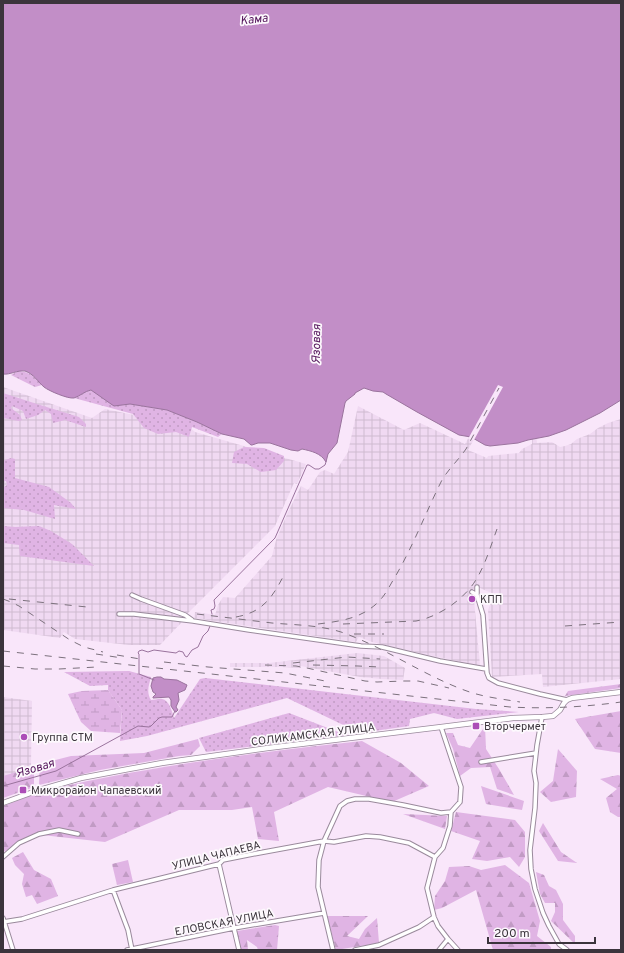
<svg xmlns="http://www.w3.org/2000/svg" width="624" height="953" font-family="Overpass,sans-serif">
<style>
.industrial{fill:url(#industrial-grid)}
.grass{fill:url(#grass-dots)}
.forest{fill:url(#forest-firs)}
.wetland{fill:url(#wetland-marsh)}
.water{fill:#c28ec7;stroke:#9a739d}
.pier{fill:#f9e6fa}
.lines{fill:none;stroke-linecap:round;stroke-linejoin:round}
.stream{stroke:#9a739d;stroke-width:1}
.minor-casing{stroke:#9a8a9c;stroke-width:5.5}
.major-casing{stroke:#9a8a9c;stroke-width:6}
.minor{stroke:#fff;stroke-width:3.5}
.major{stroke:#fff;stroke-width:4.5}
.rail{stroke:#7c717d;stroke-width:1;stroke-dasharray:7 7;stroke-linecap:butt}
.poi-dot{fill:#ac4eb7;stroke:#fdf9fd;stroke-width:1.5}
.labels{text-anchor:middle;stroke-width:3.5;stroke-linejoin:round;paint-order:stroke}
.poi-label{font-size:11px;fill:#3b343c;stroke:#fdf9fd;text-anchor:start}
.street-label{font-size:11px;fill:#3b343c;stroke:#fdf9fd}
.water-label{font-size:12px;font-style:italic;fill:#53145a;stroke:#fdf9fd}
</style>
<defs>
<pattern id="industrial-grid" width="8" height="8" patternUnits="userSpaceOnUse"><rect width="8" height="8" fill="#f0d9f2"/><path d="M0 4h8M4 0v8" fill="none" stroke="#cfbbd0"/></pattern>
<pattern id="grass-dots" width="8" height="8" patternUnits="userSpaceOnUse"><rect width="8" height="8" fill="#e0b4e4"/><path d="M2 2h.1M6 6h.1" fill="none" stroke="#c19bc4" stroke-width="1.8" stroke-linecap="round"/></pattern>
<pattern id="forest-firs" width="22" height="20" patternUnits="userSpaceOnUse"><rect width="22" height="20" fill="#e0b4e4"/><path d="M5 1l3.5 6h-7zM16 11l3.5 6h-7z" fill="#c19bc4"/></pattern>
<pattern id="wetland-marsh" width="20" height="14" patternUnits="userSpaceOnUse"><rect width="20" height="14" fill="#e0b4e4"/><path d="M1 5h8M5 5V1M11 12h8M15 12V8" fill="none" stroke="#c19bc4"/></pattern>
</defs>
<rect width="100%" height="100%" fill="#f9e6fa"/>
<path class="industrial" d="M498,385L503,387L468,450L487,458L488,456L519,453L522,449L532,444V435H536L537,443L552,442L560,447L565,446L571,444L577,439L590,434L598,428L608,423L621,419V679L543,687L542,674L492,677L488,610L494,594L475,586L471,595L474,600L480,665H476L428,655L372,642L359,637L356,642L194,618L195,612L215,615L218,605L223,597L235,598L272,556L276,540L288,512L301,486L308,490L320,472L325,470L334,474L348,452L358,406L404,430L420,423L465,444Z
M3,387L92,418L105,409L188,426L195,432L306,464L297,484L294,483L275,526L184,617L182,622L160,645H129L75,639L64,632L63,633L60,638L3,630Z
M357,653L384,656L405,668L403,680L382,679L360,677L306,667L301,666V668L282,667H230V663H269Z
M3,697L32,701L31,766L3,780Z"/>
<path class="grass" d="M18,371C30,372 34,376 42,385L35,387L11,375Z
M89,390L93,391L111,404L119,405L130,404L167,410L197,422L222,434L218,437L192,427L189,437L176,432L158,434L144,428L133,414L74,398Z
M3,393L37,404L79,417L86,424V427L65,420L53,423L51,414L45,410L38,415L26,419L23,411L12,406L11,408L20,415L22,420L19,421L3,418Z
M244,447L264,448L284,456V461L276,470L261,472L247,464L232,463L234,452Z
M11,458L15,459V478L49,487L71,503L76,509L54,505L55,519L24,510L3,508V488L7,485L6,481H3V461Z
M3,526L15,527L39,526L51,531L72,544L94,566L20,556L19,545L3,543Z
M129,671L151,677C149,685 146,692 151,700C155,700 159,698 162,699C169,700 172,711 174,718L200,679L205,678L476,709L519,712L457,719L434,713L410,719L409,726L360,733L287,698L147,736L120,741L122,710L108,690V685L90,686L64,672Z
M289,713L346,735L206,752L199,738Z"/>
<path class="forest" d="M621,684V688L565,696L568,691Z
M621,711V753L595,749L575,719Z
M485,726L486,749L499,769L514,795L497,789L490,767L471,768L460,776L453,749L446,733H453L458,745L470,748Z
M198,739L200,746L191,755L179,756L100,770L39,785L40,764L71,756L144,753Z
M362,741L401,763L429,786L392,802L328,787L274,812L279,841L258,839L252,807L232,810H179L105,842L42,835L3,852V806C15,802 27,796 40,793C81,781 123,774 164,767C230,756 296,748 362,741Z
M558,749L577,771L576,797L551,802L540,792L553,781Z
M34,767V787L3,798V776Z
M618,775L621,776V817H618L610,812L606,798L617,789L600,779Z
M481,786L524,801L522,810L486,804Z
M456,812L515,820L525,832V857L519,867L510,857L487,861L472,859L480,841L451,831Z
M403,814L447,816L445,829Z
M543,823L561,852L577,863L558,861L539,831Z
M23,852L34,870L51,879L58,896L37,904L32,895L26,897L22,884L24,874L15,865L12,858Z
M128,860L133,882L117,885L112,864Z
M505,865L529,883L540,921L537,936L551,947V950H493L476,890L442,908L434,910L435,896L445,881L449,867L469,866L481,870Z
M536,872L544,875L549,886L556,890L563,904V920L575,936V944L551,921L555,912V903H545L540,894Z
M327,916H368L347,936L359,939L365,929L377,918L379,943L336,950Z
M275,925L279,926L277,950H258L257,947L247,940L248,950H239L237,931Z"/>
<path class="wetland" d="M108,690L122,710L120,733L91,731L81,722L68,694L82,691Z"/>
<path class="water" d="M3,3H621V400L600,413L566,430L549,436L528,440L518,443L490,446L485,445L471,437L459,435L417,412L386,394L383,392L373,391L364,388L355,393V394L346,401L345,403L337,443L328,454L326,462C321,453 311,451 302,449L298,451L291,450L270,443H258L252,445H251L244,439L222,434L197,422L167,410L130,404L114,406L111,404L91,390C85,391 80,396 74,398C68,399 49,391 44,387C38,382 34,374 25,371C17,370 10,375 3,374Z
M157,677H161L164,679L177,680L187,685L185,690L178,693L179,700L176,707L178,710L176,712H175L171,706V700L169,697L153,698V697L156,694L153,692L151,686L153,678Z"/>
<path class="pier" d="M498,385L503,387L474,440L468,439Z"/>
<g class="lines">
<path class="stream" d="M212,614L211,610L214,609L215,606L214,600L275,538L307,465H309L315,469H319L325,465L326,462
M154,680L139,674V654L138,653L139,651L142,650L148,652L154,650L176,653L179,651L183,652L185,656L187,657L192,650L198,647L203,636L208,631L210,626
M3,786L56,771L138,726L149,727L151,726L159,718L162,717H172L175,711"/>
<g class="minor-casing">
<path id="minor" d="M472,592L477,595L483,615L487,673L489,678L498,683L540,694L567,700
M132,595L141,599L185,615L192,620
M477,595V587
M119,614H134L193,621L249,630L361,646L382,647L440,661L486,669
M542,717L537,745L534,771L536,783L535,808L530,850L531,869L535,889L543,913L549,926L559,944L567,950
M441,727L461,787L460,802L451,812L450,826L443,848L435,857L427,888L434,917L438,926L448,939L458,950
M481,762L536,753
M3,857L19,843L39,834L59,830L78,834
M219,864L239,950
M113,890L128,930L132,950
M3,918L13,950
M3,922L22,919L113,890L219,864L223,860L248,855L324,841L334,842L366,836L380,837L409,843L435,857
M127,950L234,928L324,913
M333,950L318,887L319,860L324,841L340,806L347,801L355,799H369L403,805L441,813L451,812
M355,950L379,945L419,927L434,917
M439,950L448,939"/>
</g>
<g class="major-casing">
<path id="major" d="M3,803L36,791L81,778L129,769L162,763L268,748L441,727L513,718L542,717L553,716L560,710L564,703L567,700L572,698L621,692"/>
</g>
<use href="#minor" class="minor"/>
<use href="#major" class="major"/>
<path class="rail" d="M3,599L11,602L19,606L70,640L84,647L103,652
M9,599L87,607
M197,614C222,617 247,620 272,623C295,625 319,625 341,632C384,647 421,674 464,690C482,697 502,699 520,702
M236,617C263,612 272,598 284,575
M318,624C334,622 351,620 365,612C370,609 376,605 380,600C386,594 390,585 395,577C412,548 424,517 439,486C445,472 457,462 466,449L499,388
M343,624L416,621C439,617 466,598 477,578C486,563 491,545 497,529
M565,626L621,622
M354,634H384
M3,651L510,707C547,709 585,707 621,702
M96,654L122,658
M117,655L140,659
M164,662L208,667L285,673L330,682
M293,663L347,657L380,659
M265,665L296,666L307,668L365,681L377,682L404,681H418L449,688
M313,665L358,666L380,667
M3,666L35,669H59L97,667"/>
</g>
<g class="poi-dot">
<circle cx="472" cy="599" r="4"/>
<rect x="472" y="722" width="8" height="8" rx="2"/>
<circle cx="24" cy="737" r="4"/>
<rect x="19" y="786" width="8" height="8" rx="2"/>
</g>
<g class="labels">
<g class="poi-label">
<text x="480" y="603">КПП</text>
<text x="484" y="730">Вторчермет</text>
<text x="32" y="741">Группа СТМ</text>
<text x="31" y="794">Микрорайон Чапаевский</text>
</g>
<g class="street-label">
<text transform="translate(313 734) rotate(-7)" y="4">СОЛИКАМСКАЯ УЛИЦА</text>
<text transform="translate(216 855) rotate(-14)" y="4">УЛИЦА ЧАПАЕВА</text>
<text transform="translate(224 922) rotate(-11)" y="4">ЕЛОВСКАЯ УЛИЦА</text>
</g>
<g class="water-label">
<text transform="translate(254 19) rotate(-6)" y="4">Кама</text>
<text transform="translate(316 344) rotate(-89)" y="4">Язовая</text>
<text transform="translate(35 768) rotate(-17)" y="4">Язовая</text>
</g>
</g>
<rect width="624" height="953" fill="none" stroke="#3b343c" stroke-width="8"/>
<path d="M488 937v6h107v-6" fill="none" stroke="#3b343c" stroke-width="2"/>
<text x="494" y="937" font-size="12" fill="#3b343c" stroke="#fdf9fd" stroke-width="3" paint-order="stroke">200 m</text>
</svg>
